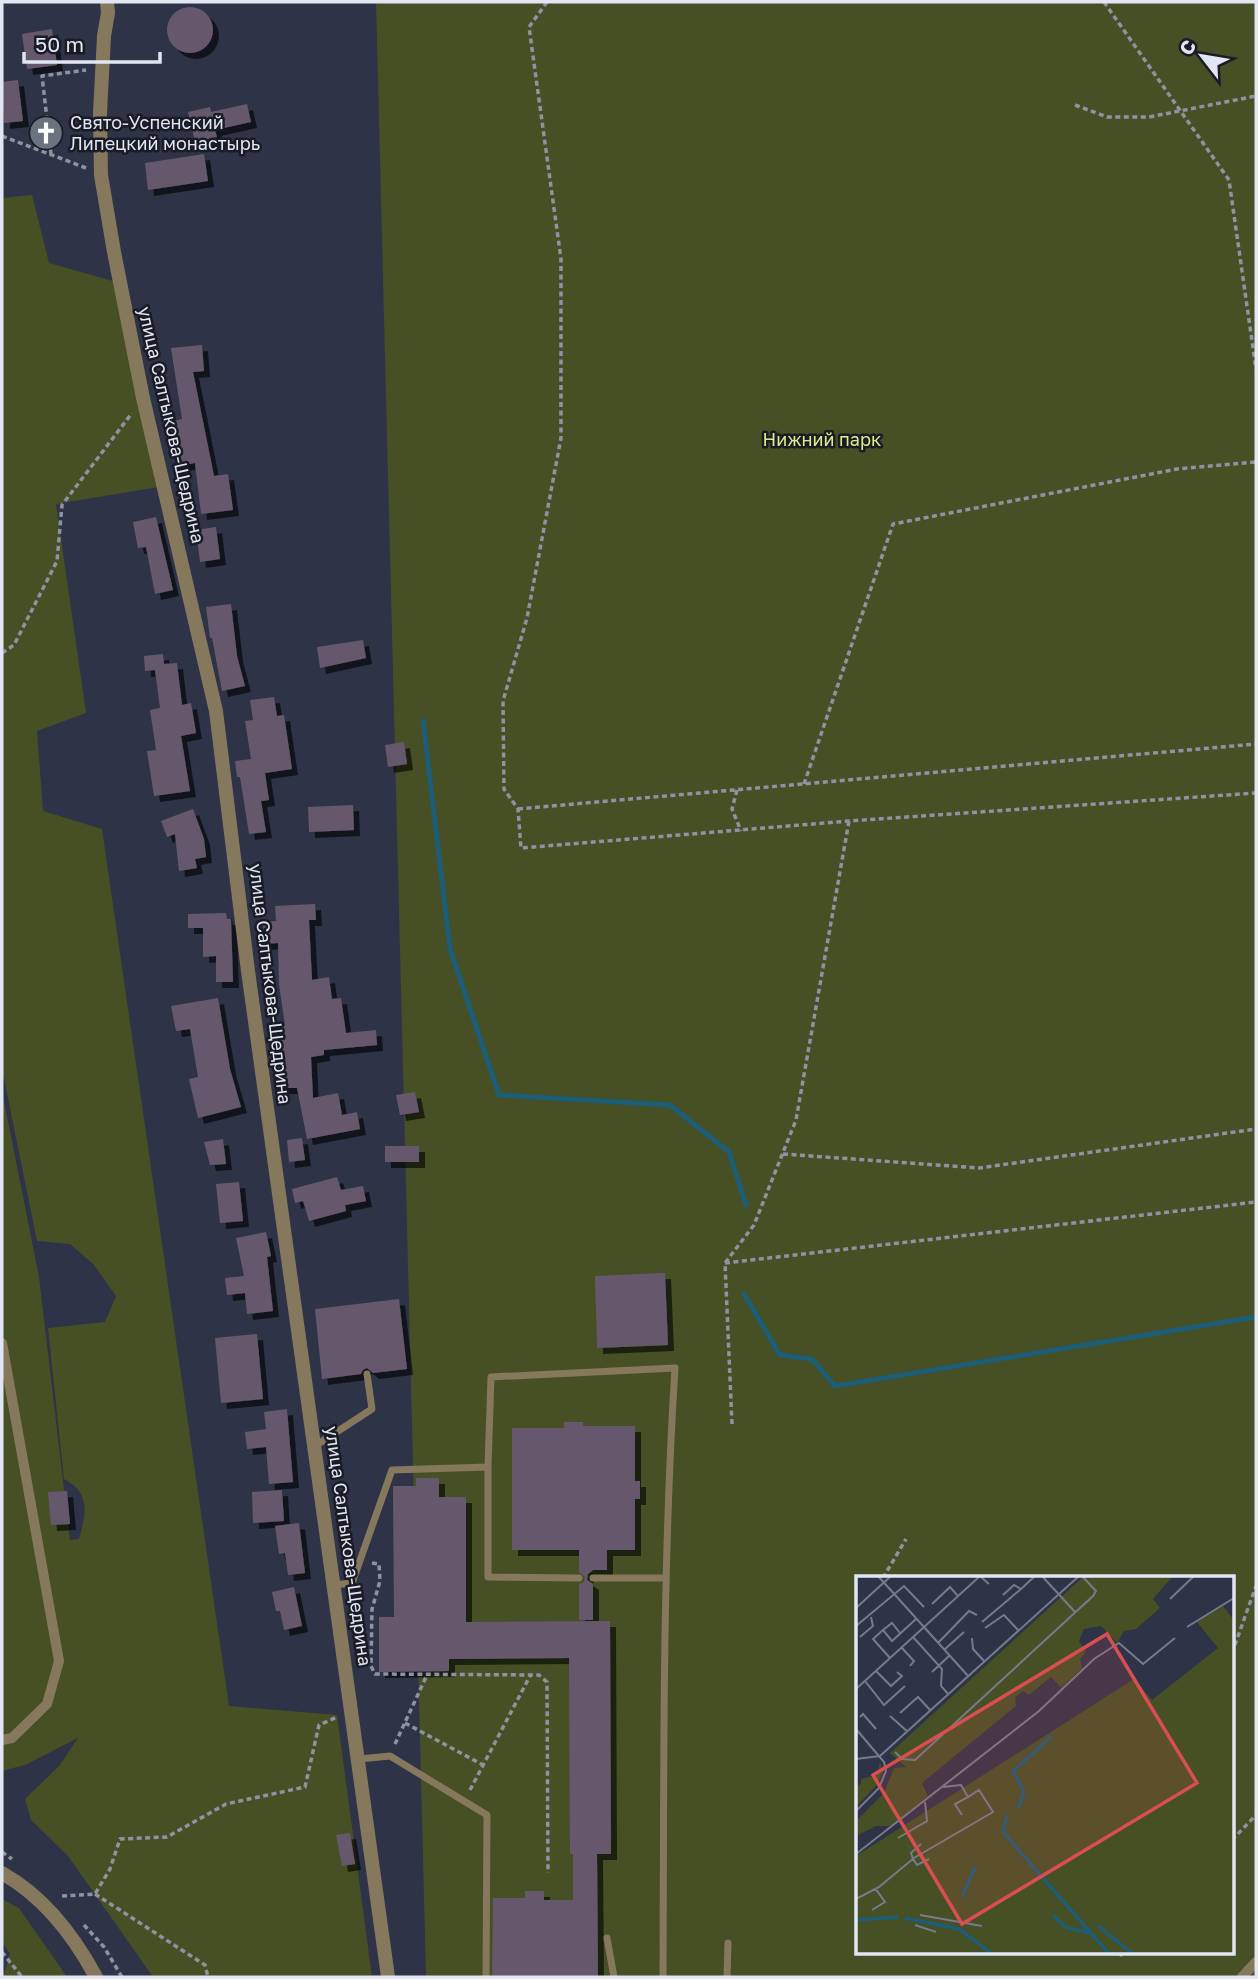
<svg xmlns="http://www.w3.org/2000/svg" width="1258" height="1979" font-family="'Golos Text',sans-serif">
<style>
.green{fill:#474f25;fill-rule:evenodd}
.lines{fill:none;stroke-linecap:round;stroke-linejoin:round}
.stream{stroke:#1c5d77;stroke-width:5}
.building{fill:#66586c;filter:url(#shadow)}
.path{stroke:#8e92a3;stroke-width:3.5;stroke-dasharray:5 3.5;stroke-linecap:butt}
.service{stroke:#86785d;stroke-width:7}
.pedestrian{stroke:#86785d;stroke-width:10}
.minor{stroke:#86785d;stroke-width:14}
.tertiary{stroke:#86785d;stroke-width:14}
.labels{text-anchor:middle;stroke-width:5;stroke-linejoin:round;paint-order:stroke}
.poi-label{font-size:18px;fill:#e2e6f3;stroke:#191c25;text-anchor:start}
.street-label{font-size:18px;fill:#e2e6f3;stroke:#191c25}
.park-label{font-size:18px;fill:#d9ec89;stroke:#191c25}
.inset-river{fill:none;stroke:#1c5d77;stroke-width:3.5}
.inset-road{fill:none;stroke:#767b8c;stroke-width:2}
.view{fill:#d84e51;fill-opacity:0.15;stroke:#d84e51;stroke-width:3.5}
.inset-edge{fill:none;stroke:#e2e6f3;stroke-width:3.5}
</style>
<defs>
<filter id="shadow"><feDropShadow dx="6" dy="6" stdDeviation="0" flood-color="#0009"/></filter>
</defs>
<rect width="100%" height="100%" fill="#2e3347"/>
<path class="green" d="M376,2H1256V1977H426ZM857,1578H1232V1953H857Z
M32,195L49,263L113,281L159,487L56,504L86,713L37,731L43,811L102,829L229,1706L337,1715L372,1977H153L68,1856L31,1820L25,1799L59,1766L78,1738L25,1765L2,1771V1091L39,1277L70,1540L79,1539C86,1514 91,1493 64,1479L48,1328L105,1322L116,1296L94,1265L70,1244L37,1241L2,1069V198Z
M2,1899L19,1908L67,1977H3L10,1954L2,1942Z"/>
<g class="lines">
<path class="stream" d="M423,721L450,949L499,1095L670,1105L729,1152L746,1205
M744,1294L780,1355L812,1359L835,1386L1256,1317"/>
</g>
<path class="building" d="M167 30a23 23 0 1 1 46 0a23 23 0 1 1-46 0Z
M52,29L57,65L27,69L22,34Z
M18,80L23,121L4,123L2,82Z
M247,104L251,122L215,130L217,137L195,142L188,112L210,107L211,112Z
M204,154L208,181L148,190L145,163Z
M202,345L204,371L193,372L214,476L228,474L233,510L201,514L195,463L178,466L170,422L182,419L171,348Z
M156,517L173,590L155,594L146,547L138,548L133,522Z
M216,527L220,559L200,562L196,530Z
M231,604L237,656L245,686L222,691L212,638H210L206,607Z
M363,640L366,658L320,668L317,647Z
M163,654L164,664L177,663L182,705L191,703L196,733L181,736L190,791L154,796L147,751L156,750L150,710L160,708L155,670L145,671L144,656Z
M274,697L277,716L284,715L292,769L265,773L269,800L261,801L266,832L249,834L240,777H237L235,761L251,759L245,721L253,720L250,700Z
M404,742L407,764L388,767L385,745Z
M353,805L354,830L309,832L308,807Z
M193,809L204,839L206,857L195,859L197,868L179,871L175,834L167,837L161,821Z
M315,904L316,920H309L312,980L329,977L332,999L341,998L346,1033L376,1030L377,1045L324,1050V1055L311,1057L313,1098L338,1093L342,1115L357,1112L360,1129L307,1139L297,1088H276L275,1063H280L276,1027L285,1026L279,984L278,943L264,944L263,922L276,921L275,906Z
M226,913L227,919H231L233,982H216V956L203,957V928H188V914Z
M218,998L230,1069L241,1107L198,1118L189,1079L198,1077L190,1029L176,1031L171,1006Z
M415,1092L419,1112L400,1115L396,1095Z
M302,1138L305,1160L289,1162L287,1140Z
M223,1139L226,1164L210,1165L204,1142Z
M385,1146H419V1162H385Z
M337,1177L341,1190L363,1186L366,1201L345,1205L346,1211L309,1221L303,1201L295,1203L292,1189Z
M239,1182L243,1221L220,1223L216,1184Z
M266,1232L271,1256L267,1257L273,1311L247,1314L245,1293L227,1295L225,1278L244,1276L236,1238Z
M665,1273L668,1345L597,1348L595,1276Z
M399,1299L407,1369L373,1373L367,1368L363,1370L361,1374L322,1379L315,1309Z
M257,1334L263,1399L221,1403L215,1338Z
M287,1409L293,1482L269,1484L266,1447L247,1449L245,1432L266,1429L264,1412Z
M564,1422H583V1426H635V1481H640V1499H635V1550H607V1570H593L588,1574L587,1580L593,1584V1620H579V1584L584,1582L585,1577L579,1572V1550H512V1428H564Z
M416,1478H439V1497H466V1622L610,1621L611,1854H597L598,1977H492L493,1898H525V1891H544V1900H573V1854H570L569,1658L449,1659V1671L379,1672V1617H394L393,1486H416Z
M282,1490L284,1521L253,1523L252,1492Z
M67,1491L70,1524L51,1525L48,1492Z
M299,1523L305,1573L288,1575L285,1553L279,1554L275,1526Z
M294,1587L302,1626L284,1630L280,1611H276L272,1592Z
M350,1833L355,1864L342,1866L336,1835Z"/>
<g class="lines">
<path class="path" d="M547,2L529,27L561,259V438L527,618L503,701L504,789L518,809L521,848L849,821L1256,793
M1104,2L1229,180L1256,369
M1075,105L1107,117H1149L1256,96
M2,136L86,168
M51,154L42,76L86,70
M2,653L14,645L57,561L62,505L132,413
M804,784L893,524L1177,469L1256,462
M737,790L732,809L741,831
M518,809L1256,744
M783,1154L979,1168L1256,1129
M725,1263L1256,1202
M732,1424L725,1263L754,1225L796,1120L849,821
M372,1563L379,1564L380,1581L372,1609L371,1666L375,1674L539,1675L547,1682L548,1873
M883,1578L906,1539
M1232,1653L1256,1586
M405,1723L483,1765
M395,1744L427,1675
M470,1790L530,1676
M1232,1840L1256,1815
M2,1852L12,1859
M95,1894L205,1965L208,1977
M62,1896L95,1894L110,1869L120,1839L167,1837L226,1804L305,1787L319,1725L337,1717
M84,1925L104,1947L122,1977
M2,1952L22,1977
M1121,1953V1955L1123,1953"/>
<path class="service" d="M315,1446L372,1409L367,1374
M488,1467V1577L579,1578
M593,1578H666
M334,1585L352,1583L392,1470L488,1467L491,1377L675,1368C662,1571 664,1774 663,1977
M359,1759L390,1756L487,1815L486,1977
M607,1938L614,1977
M727,1977L728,1943"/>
<path class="pedestrian" d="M2,1343L59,1661L47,1704L12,1738L2,1740
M1242,1977L1256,1962"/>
<path class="minor" d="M107,2L108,13L104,36L100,113L101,175L114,252L143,398L216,711L248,971L388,1977"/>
<path class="tertiary" d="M2,1873C43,1896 74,1936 96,1977"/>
</g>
<defs>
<g id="church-disc" transform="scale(1.75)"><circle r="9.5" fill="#6b7280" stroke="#191c25"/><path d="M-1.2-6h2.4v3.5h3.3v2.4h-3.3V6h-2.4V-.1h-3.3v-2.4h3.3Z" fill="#fff"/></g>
</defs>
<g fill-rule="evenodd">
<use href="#church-disc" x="46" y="133"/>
</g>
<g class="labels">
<g class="poi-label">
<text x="70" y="129">Свято-Успенский<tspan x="70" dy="21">Липецкий монастырь</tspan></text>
</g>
<g class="street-label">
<text transform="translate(171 425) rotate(77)" y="6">улица Салтыкова-Щедрина</text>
<text transform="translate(270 984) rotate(83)" y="6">улица Салтыкова-Щедрина</text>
<text transform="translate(348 1546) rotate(82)" y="6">улица Салтыкова-Щедрина</text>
</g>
<g class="park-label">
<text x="822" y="446">Нижний парк</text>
</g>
</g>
<g transform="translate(856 1576)">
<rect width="378" height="378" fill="#2e3347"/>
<path d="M228,0H317L297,23L304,32L280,53L268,55L261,67L245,50L228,53L223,65L230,76L224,83L226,92L205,112L195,101L173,119L167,115L159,121L160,130L66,207L72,220L35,250H20L2,259L0,275V245L28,217L38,192L50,191L34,177ZM367,30L378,44V378H0V280L278,103L296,124L362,72L341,46ZM24,186L27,196L21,209L0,231V210L5,208V203L21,199Z" fill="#474f25"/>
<path class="inset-river" d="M162,232L168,216L157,195L196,160M151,239L147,256L253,378M106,320L120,290M197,339L209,351L233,357M49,342L103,353L136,378M0,344L43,341M242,350L277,378"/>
<path class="inset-road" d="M22,0L113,101M186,0L219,36M147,19L158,9L165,13L179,0M314,23L338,0M76,28L94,11L102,20M0,32L35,0M126,46L165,13M0,50L48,10L68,31M331,51L378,22M129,52L148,39L163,55M27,54L36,47L44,57M4,61L17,50L15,41M57,61L86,93L85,110L93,119M116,62L117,73L129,86M82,67L113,35L121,39M46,72L58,85L54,90M88,74L108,56M34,82L17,63L27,54L36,65L60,43M20,95L35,110L46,100L41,96M76,96L93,80M9,105L28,129L49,110M0,113L124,0L133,8M44,137L62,121L75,135M34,140L52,156M4,141L7,138L20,153M0,153L28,186L30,195L23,212L0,235M39,176L46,183L59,184L237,20L240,15L226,0M24,180L223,0M0,183L24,180M106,239L99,228L112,221M42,262L71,245L69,226M65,268L55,277L57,283L61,289L73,283M0,278L183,135L238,83L263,67L287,88L319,62M0,323L23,311L58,282L137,236L123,214L112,221L105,209L87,211M16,334L29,326L19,312M64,339L126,350M59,349L80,356"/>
<path class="view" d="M251,58L341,207L106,348L17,199Z"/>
<rect width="378" height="378" class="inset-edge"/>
</g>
<rect width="1258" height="1979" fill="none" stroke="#e2e6f3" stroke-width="7"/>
<g transform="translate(1202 56) rotate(301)" stroke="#191c25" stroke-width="5" paint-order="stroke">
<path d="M0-5L12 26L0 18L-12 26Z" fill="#e2e6f3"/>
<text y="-10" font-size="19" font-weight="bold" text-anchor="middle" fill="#e2e6f3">С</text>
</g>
<path d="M24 52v10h136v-10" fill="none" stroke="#e2e6f3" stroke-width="3.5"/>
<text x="35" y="52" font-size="21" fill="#e2e6f3" stroke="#191c25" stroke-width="5" paint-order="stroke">50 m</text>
</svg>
